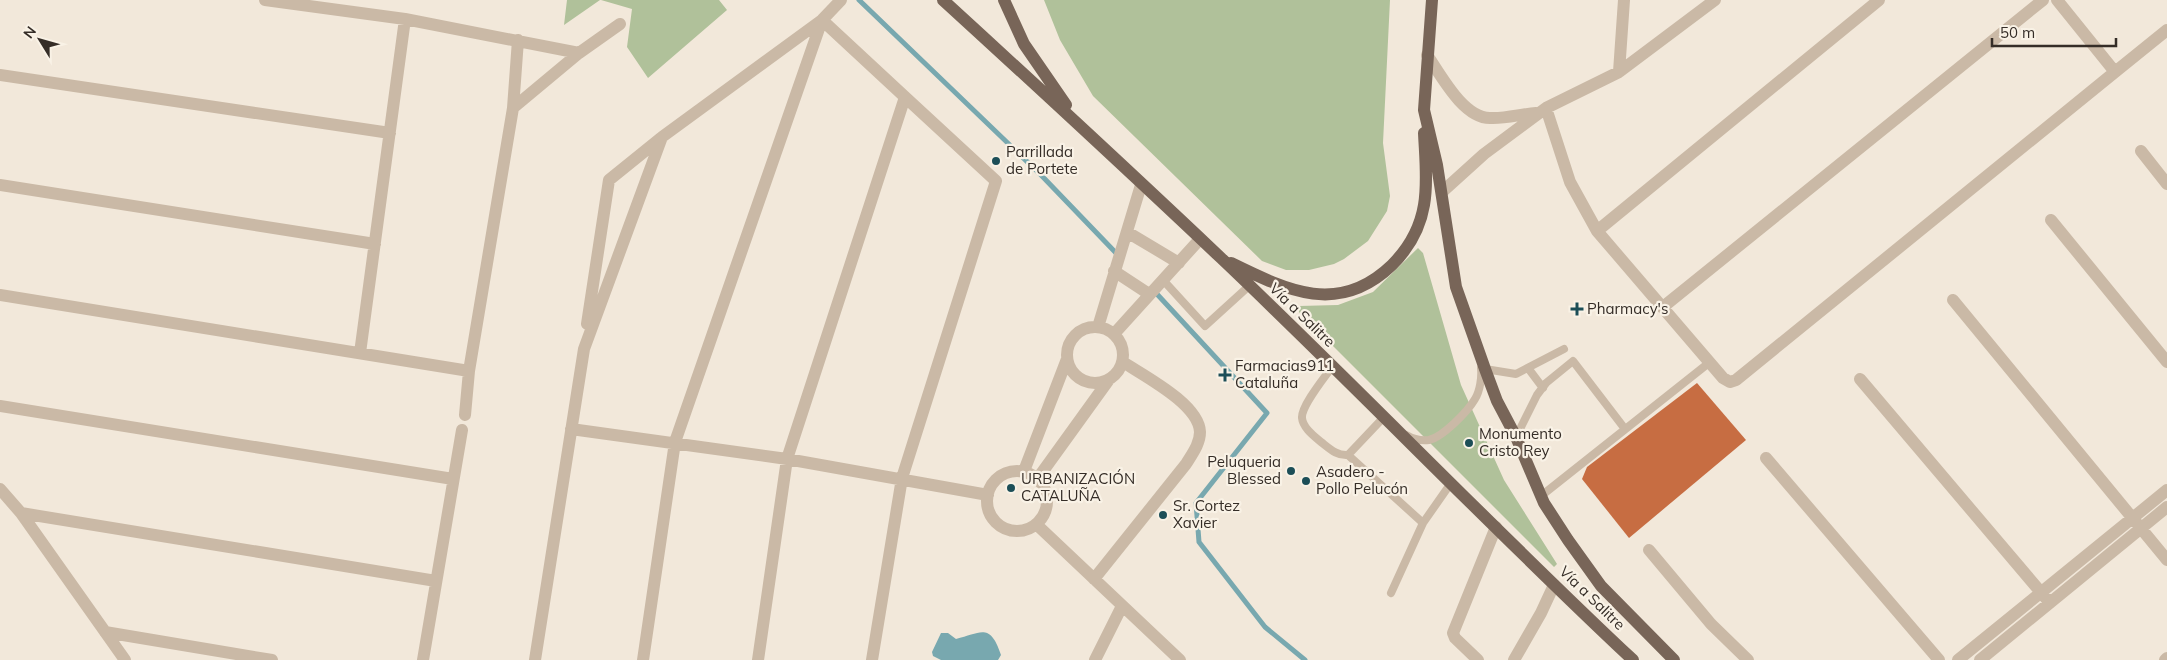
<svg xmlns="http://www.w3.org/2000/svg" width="2167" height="660" font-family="Mulish,sans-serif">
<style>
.green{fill:#b0c19a}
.water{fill:#78a8af}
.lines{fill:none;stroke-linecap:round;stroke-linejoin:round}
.stream{stroke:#78a8af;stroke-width:5}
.building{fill:#c76d42}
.lane{stroke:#cab9a6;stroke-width:8}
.street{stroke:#cab9a6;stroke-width:12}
.primary{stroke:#786558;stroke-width:12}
.poi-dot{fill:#1c4e57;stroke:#f9f2e6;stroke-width:2}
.labels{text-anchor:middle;stroke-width:4.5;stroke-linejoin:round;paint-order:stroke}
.poi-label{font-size:15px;fill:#352d27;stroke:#f9f2e6;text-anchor:start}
.street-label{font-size:15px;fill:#352d27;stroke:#f9f2e6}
</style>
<rect width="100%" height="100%" fill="#f2e8da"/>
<path class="green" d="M567,0H600L564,25Z
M601,0H719L727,10L648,78L627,47L632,9Z
M1044,0H1390L1383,143L1390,196L1387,211L1368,241L1344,259L1334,264L1309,270H1286L1262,261L1093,96L1060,40Z
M1418,248L1423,253L1461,385L1504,480L1557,564L1554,567L1299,312V306L1338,305L1373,292Z"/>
<path class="water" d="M941,633H948L956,639C981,633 990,622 1001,655L998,660H941L933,656L932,652Z"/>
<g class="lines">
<path class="stream" d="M859,0L1041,175L1116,253
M1156,293L1267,413L1196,503L1199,542L1265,627L1305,660"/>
</g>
<path class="building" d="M1697,383L1746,440L1629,538L1582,479L1587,467Z"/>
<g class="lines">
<path class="lane" d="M1163,280L1205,326L1249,286
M1332,367C1325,377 1301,406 1302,418C1303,428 1314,436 1321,442C1330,449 1337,456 1348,455L1384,417
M1528,368L1543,388
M1485,369L1516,374L1564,349
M1406,435C1413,439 1420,441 1429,440C1443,437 1468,411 1475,399C1480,391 1482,377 1481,368
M1516,437L1537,395L1546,383L1573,361L1625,429
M1348,455L1423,523L1451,483
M1541,496L1710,362
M1391,593L1423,523"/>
<path class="street" d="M265,0L405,19L579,53L620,24
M518,40L513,108L579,53
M1427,55C1441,75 1463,118 1490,118C1505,119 1521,114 1536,113
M1619,72L1624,0
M2115,72L2167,30
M0,75L390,133
M1546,108L1619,72L1715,0
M2141,151L2167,184
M0,185L375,244
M1442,192L1484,154L1546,108L1570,182L1597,231L1723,378L1730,382L1736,380L2115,72L2057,0
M2051,220L2167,362
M1597,231L1879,0
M1127,232L1179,263
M1114,271L1149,294
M0,295L469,371
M1953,300L2167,560
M1663,307L2043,0
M587,324L609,180L661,138
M1067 355a28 28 0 1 1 56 0a28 28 0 1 1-56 0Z
M1098,327L1141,185
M1114,334L1200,239
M360,353L405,19
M1860,379L2050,603
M0,406L453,479
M465,415L469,371L513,108
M571,429L787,459L988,495
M1766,458L1939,660
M987 501a30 30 0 1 1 60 0a30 30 0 1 1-60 0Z
M1024,471L1067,359
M1038,478L1108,381
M0,489L21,513L125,660
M21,513L436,581
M1036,524L1180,660
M1649,550L1711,624L1748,660
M1094,579L1186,464C1192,454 1200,444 1200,432C1199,404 1144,376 1123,362
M105,632L272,660
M423,660L462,430
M535,660L584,349L662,137L822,20L841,0
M643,660L675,442L822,20
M758,660L787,459L905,97L822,20
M872,660L902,478L996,181L905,97
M1095,660L1122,606
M1478,660L1455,638L1453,633L1496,527
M1514,660L1541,613L1554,585
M1958,660L2167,490
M1980,660L2167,507
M2165,660L2167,658"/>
<path class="primary" d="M943,0C1036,85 1129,171 1221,258C1360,390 1493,529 1633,660
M1004,0L1024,44L1066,105
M1432,0L1424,110L1437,165L1456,287L1485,369L1497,401L1516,437L1544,503L1568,540L1601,586L1674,660
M1231,263C1288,291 1339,316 1392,265C1409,248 1420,229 1424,205C1428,182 1425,156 1424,133"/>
</g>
<g class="poi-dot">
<circle cx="996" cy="161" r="5"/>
<path d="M1574.5 301.5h5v5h5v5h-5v5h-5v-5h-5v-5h5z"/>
<path d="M1222.5 367.5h5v5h5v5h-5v5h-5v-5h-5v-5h5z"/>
<circle cx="1469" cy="443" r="5"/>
<circle cx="1291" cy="471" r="5"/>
<circle cx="1306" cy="481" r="5"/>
<circle cx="1011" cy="488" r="5"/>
<circle cx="1163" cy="515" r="5"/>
</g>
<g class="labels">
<g class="poi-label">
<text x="1006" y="157">Parrillada<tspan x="1006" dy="17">de Portete</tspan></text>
<text x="1587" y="314">Pharmacy's</text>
<text x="1235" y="371">Farmacias911<tspan x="1235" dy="17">Cataluña</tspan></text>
<text x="1479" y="439">Monumento<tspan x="1479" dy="17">Cristo Rey</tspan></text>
<text x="1281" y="467" text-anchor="end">Peluqueria<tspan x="1281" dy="17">Blessed</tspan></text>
<text x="1316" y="477">Asadero -<tspan x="1316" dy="17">Pollo Pelucón</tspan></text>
<text x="1021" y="484">URBANIZACIÓN<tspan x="1021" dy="17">CATALUÑA</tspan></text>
<text x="1173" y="511">Sr. Cortez<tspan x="1173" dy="17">Xavier</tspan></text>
</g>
<g class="street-label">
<text transform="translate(1302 315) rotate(44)" y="5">Vía a Salitre</text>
<text transform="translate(1592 598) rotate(44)" y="5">Vía a Salitre</text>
</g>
</g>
<g transform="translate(40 40) rotate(307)" stroke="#f9f2e6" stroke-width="4" paint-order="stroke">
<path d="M0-4L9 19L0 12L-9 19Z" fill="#352d27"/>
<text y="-8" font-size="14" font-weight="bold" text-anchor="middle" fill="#352d27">N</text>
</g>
<path d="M1992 38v8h124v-8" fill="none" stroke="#352d27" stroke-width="2.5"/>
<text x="2000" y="38" font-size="15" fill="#352d27" stroke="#f9f2e6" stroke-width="4" paint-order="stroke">50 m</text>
</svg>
